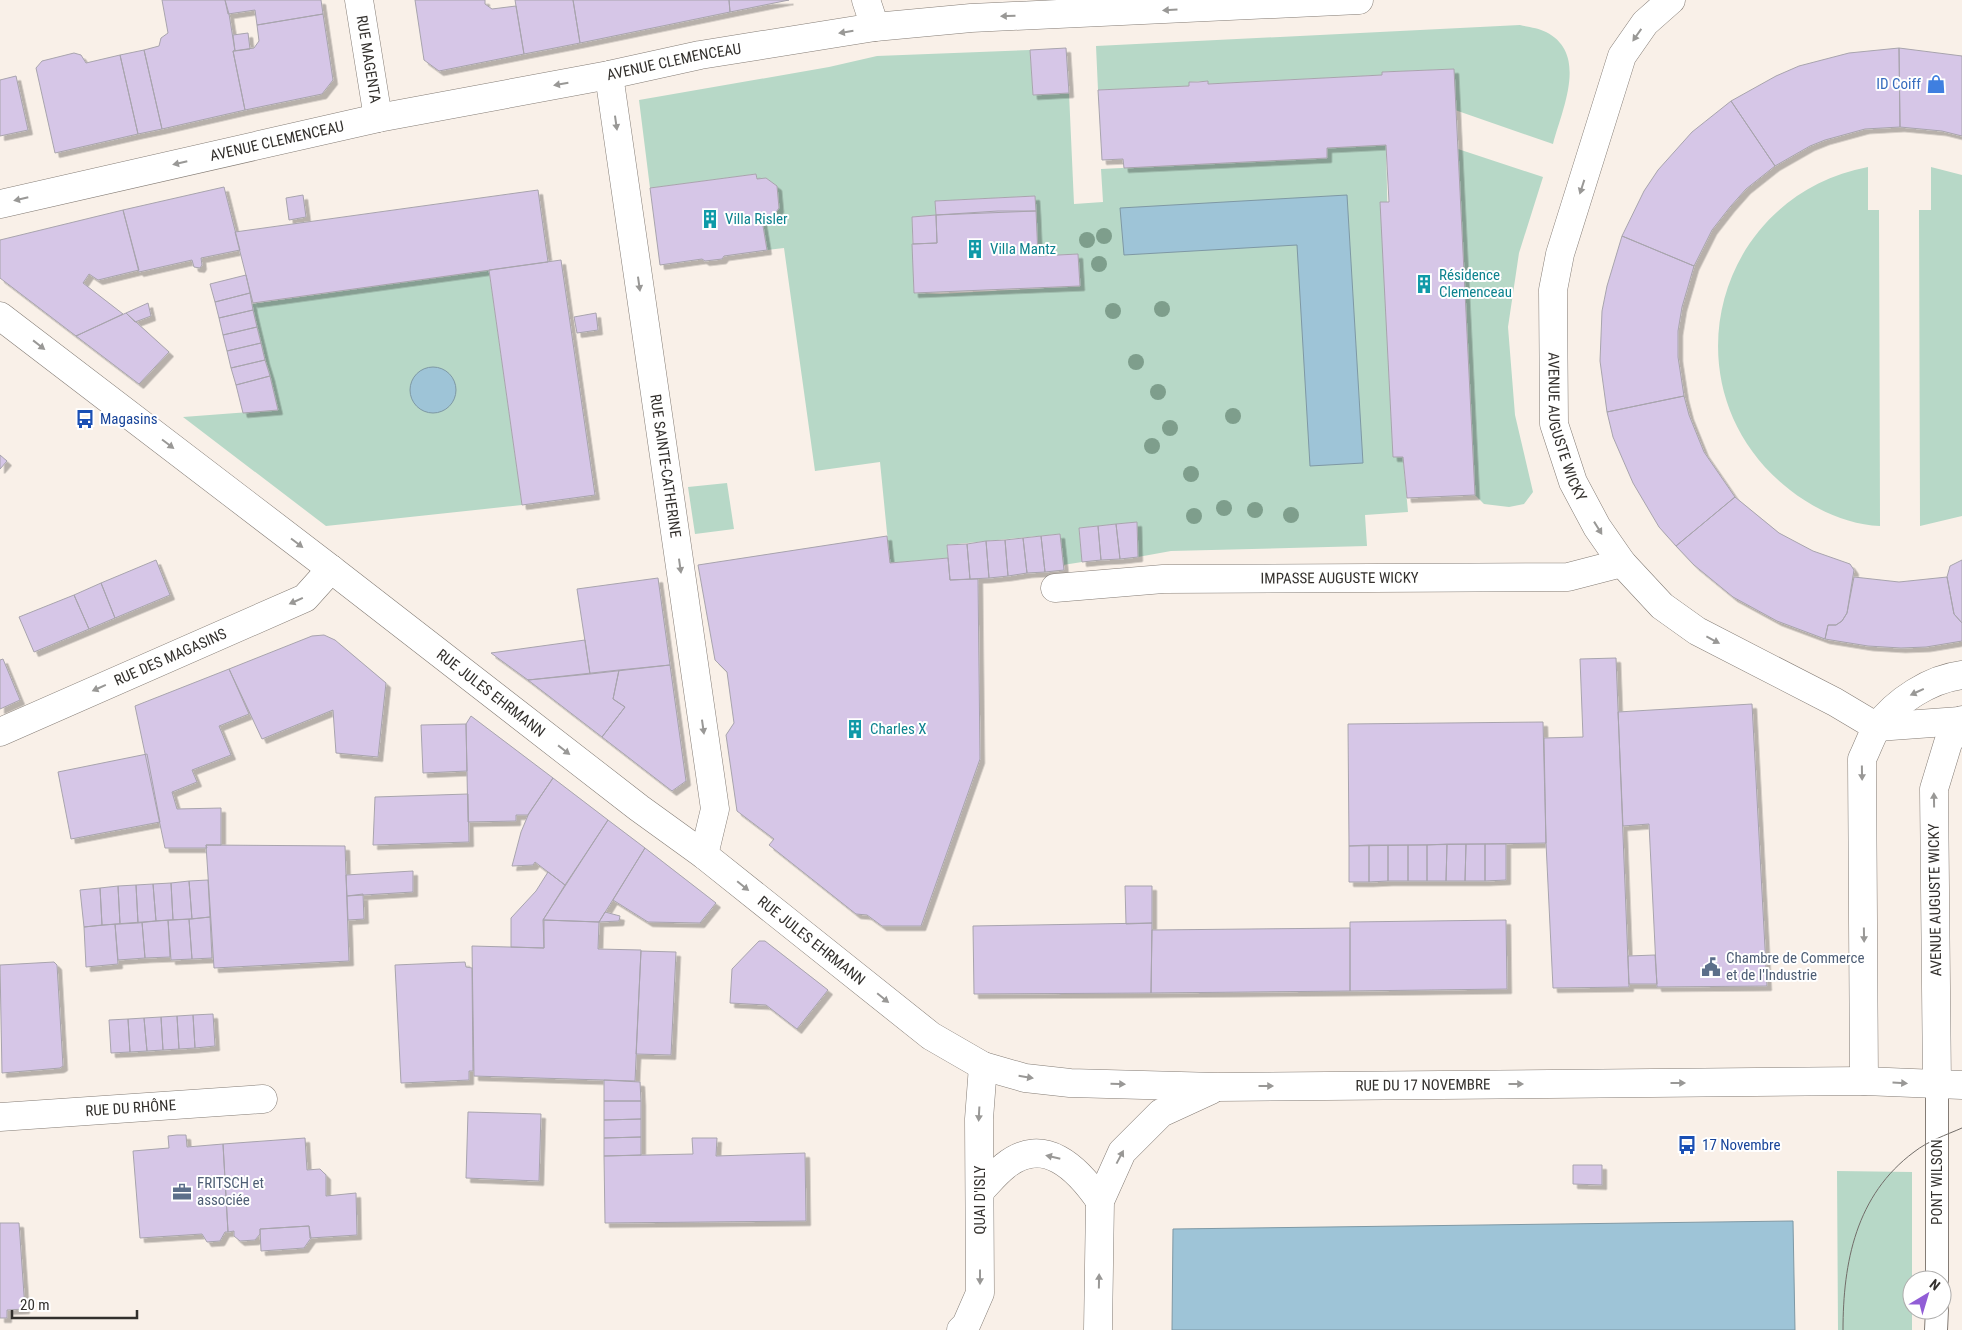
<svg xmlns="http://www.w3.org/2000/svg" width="1962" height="1330" font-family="'Roboto Condensed',sans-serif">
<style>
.green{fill:#b7d8c7;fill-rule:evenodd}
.water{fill:#9ec4d7;stroke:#7e98a4}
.building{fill:#d6c6e7;stroke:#a8a4ad;filter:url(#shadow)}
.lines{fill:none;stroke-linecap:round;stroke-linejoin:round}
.service-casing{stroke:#847c75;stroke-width:24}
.minor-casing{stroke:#847c75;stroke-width:29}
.tertiary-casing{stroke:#847c75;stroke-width:29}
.service{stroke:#fff;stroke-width:22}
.minor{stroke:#fff;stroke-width:28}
.tertiary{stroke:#fff;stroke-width:28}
.tram{stroke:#726d69;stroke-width:1}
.tree{fill:#7e9e8c}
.oneway{fill:#999896}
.labels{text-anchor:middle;stroke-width:4;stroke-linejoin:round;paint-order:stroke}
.street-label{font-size:15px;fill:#33302d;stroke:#fff}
.shop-label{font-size:15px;fill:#366cbe;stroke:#fff;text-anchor:end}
.culture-label{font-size:15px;fill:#0d838f;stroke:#fff;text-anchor:start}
.transit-label{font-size:15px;fill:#164399;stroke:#fff;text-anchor:start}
.service-label{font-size:15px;fill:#4e5e75;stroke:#fff;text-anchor:start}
</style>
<defs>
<filter id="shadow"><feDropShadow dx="4.5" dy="4.5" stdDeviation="0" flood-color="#0004"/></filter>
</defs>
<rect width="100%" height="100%" fill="#f9f0e8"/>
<path class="green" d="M1520,25C1528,27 1539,28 1546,32C1589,54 1562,109 1553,144L1455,110L1453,69L1382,72V75L1208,84V81L1189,82V86L1098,90L1096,46Z
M1030,50L1033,95L1069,93L1074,204L1103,202L1101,169L1327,158V148L1386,145L1393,457H1403L1408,512L1365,515L1367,546L1171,551L1138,557L1137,522L1079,528L1082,562L1063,565L1059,534L947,545L948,558L890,563L880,462L815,471L784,248L767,250L762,220L771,219L779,208L776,186L766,178L757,179L756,174L650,188L639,100L829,67L877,56ZM1035,196L1038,256L1078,254L1080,286L940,294L914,293L912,217L936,215L935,201Z
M1458,149L1543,177L1519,253L1508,327L1515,415L1533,492L1524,504L1509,507L1484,504L1475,495Z
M1868,167V210H1879L1880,526C1848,525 1814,509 1790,490C1664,392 1712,197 1868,167Z
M1931,167L1962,175V516L1920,526L1919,210H1931Z
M489,270L522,505L326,526L183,417L278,410L251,304Z
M727,483L734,529L695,534L688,487Z
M1837,1171L1912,1172V1330H1838Z"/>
<path class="water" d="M1347,195L1363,463L1310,466L1297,245L1124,255L1120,208Z
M410 390a23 23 0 1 1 46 0a23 23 0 1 1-46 0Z
M1793,1221L1795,1330H1172L1173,1229Z"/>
<path class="building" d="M162,0H225L229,14L235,51H233L245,110L162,129L144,50L159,46L161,38L168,33Z
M225,0H321L323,14L257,25L255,10L228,14Z
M415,0H485V4L492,9L516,6L524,54L439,71L424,60Z
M515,0H573L580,43L524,54Z
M573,0H729L730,12L580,43Z
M729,0H789L730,12Z
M323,14L333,80L322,94L245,110L233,51L254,48L259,41L257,25Z
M248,33L250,49L235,51L233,35Z
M1066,48L1069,93L1033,95L1030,50Z
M1899,48L1962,56V136L1942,131L1900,127Z
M1899,48L1900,127L1865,129L1825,140L1810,146L1775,166L1731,101L1776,76L1799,66L1849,53Z
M144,50L162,129L138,134L120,55Z
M74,53L81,55L86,63L120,55L138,134L55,153L36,68L42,61Z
M1454,69L1475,495L1407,498L1403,457H1393L1380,202H1389L1386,145L1327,148V158L1124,168L1123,159L1102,160L1098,90L1189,86V82H1198L1208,81V84L1382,75V72Z
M16,76L28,130L0,136V80Z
M1731,101L1775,166L1746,189L1730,207L1712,230L1694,266L1622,236L1644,191L1658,170L1692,132Z
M756,174L757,179L766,178L777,186L779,208L771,219L762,220L767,250L724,256L722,259L705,261L702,259L660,265L650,188Z
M224,187L240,250L201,258L202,265L200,268L194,267L192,260L139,272L123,210Z
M538,190L548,262L253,303L235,232Z
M303,195L306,217L289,220L286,198Z
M1035,196L1036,211L936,215L935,201Z
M123,210L139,270L98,280L89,274L83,283L123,314L76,336L0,278V240Z
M998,211H1036L1038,256L1078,254L1080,286L914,293L912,244L937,243L936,215Z
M936,215L937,243L913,244L912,217Z
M1622,236L1694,266L1682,307L1678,331V357L1684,396L1607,412L1600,361L1602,311L1607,286Z
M561,260L595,495L522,505L489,270Z
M246,275L250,293L215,302L210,284Z
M250,293L253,310L219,318L215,302Z
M148,303L151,316L135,322L126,313Z
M253,310L257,327L223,335L219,318Z
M126,313L169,352L139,384L76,336Z
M596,313L598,330L577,333L574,317Z
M257,327L261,343L227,351L223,335Z
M261,343L265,360L231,368L227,351Z
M265,360L270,376L236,385L231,368Z
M270,376L278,410L243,413L236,385Z
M1684,396L1689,415L1704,452L1735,497L1676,546L1659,527L1633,483L1613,437L1607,412Z
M0,455L7,461L0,469Z
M1735,497L1779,533L1813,551L1850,564L1854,570L1847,613L1842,621L1836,625H1828L1825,639L1777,621L1733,597L1694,565L1676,546Z
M1137,522L1138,557L1120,559L1116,524Z
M1116,524L1120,559L1101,560L1098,526Z
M1098,526L1101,560L1082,562L1079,528Z
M1060,534L1064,570L1045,572L1041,536Z
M887,536L890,563L948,558L950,580L978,579L980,759L921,926H882L867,915L856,914L769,845L774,839L737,811L726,735L734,723L727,672L715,660L698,565Z
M1041,536L1045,572L1027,573L1023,538Z
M1023,538L1027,573L1008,576L1005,540Z
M1005,540L1008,576L989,578L986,541Z
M986,541L989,578L970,579L967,544Z
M967,544L970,579L950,580L947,545Z
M156,560L170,595L115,618L101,583Z
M1962,560V623L1954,614L1947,577L1950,566Z
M1854,577L1899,582L1947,577L1954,614L1962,623V641L1926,647L1901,648L1868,646L1825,639L1828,625H1836L1842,621L1847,613Z
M658,578L670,665L590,674L577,589Z
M101,583L115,618L89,629L74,595Z
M74,595L89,629L34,652L19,617Z
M324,635L335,640L386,683L378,757L336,753L333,710L262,739L229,669L312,636Z
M585,640L590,674L528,680L491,653Z
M1616,658L1629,987L1553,988L1546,843L1544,738L1583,737L1580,659Z
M3,659L20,700L0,709V660Z
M670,665L686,781L672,791L602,737L625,707L613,699L619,670Z
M229,669L249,714L219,726L231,755L192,770L197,782L172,792L177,809L221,808V845H206L207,848H165L135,706Z
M619,670L613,699L625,707L602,737L528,680Z
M1752,704L1767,986L1657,987L1649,824L1623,826L1618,712Z
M471,716L553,778L528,815H516V821L468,822L466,724Z
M1543,722L1546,843L1349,846L1348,724Z
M466,724L467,771L423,773L421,725Z
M147,754L160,822L71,839L58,772Z
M553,778L608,820L565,885L535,862L533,865L512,866L521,832L529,813Z
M468,794L469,842L373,845L375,797Z
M608,820L645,848L599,922L543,920Z
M1447,844L1446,881H1427V845Z
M1447,844H1466L1465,881H1446Z
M1466,844H1485V881H1465Z
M1485,844H1506V880L1485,881Z
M206,845L345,846L349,961L214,968Z
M1369,845H1388V881L1369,882Z
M1369,845V882H1349V846Z
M1388,845H1408V881H1388Z
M1408,845H1427V881H1408Z
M645,848L716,903L700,923L648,922L613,900Z
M413,871V892L347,896L346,875Z
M548,872L565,885L543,920L544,948L511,947V918L536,891Z
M208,880L210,917L192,919L189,881Z
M189,881L192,919L173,920L171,883Z
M171,883L173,920L156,921L153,884Z
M153,884L156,921L138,923L136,885Z
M136,885L138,923L120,924L118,886Z
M118,886L120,924L102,925L100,888Z
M1125,886H1152V923L1126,924Z
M100,888L102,925L84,927L80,890Z
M363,894L364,919L348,920L347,896Z
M605,912L620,916L619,921L599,922Z
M210,917L212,958L192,959L189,919Z
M189,919L192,959L171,960L168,920Z
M168,920L170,957L145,958L142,922Z
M544,920L599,922L598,949L641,950L635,1081L474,1076L472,946L544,948Z
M1506,920L1507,989L1350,991V922Z
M142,922L145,958L118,960L115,924Z
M1152,923L1151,993L974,994L973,926Z
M115,924L118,964L86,967L84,927Z
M1350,928V991L1151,993L1152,930Z
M759,941H765L828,990L797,1029L766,1005L730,1003L732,969Z
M641,951L676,952L671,1055L636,1054Z
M1655,955L1657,984H1629L1628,956Z
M54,962L57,965L63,1066L60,1068L2,1073L0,965Z
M465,962L466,967L472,968L473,1071H469V1080L401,1083L395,965Z
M213,1014L215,1046L195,1048L193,1015Z
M193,1015L195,1048L179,1049L177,1016Z
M177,1016L179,1049L163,1050L161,1017Z
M161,1017L163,1050L147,1051L144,1018Z
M144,1018L147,1051L130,1052L128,1019Z
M128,1019L130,1052L111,1053L109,1020Z
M604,1080L640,1082L641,1101H604Z
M604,1101H641V1119L604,1120Z
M468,1112L541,1114L539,1181L466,1178Z
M641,1119V1137L604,1138V1120Z
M177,1135H186L187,1147L223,1144L228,1232H225L220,1241L207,1242L202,1234L140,1238L133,1151L169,1148L168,1136Z
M641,1137V1155L604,1156V1138Z
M305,1138L307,1170L320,1169L326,1175V1196L356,1193L357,1235L310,1238L309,1226L260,1229V1234L255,1240L240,1241L234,1236V1231L228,1232L223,1144Z
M692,1138H717L716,1156L805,1153L806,1221L605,1223L604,1156L693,1154Z
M1573,1165H1602V1185L1573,1184Z
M0,1223H19L25,1309L7,1310V1318H0Z
M309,1226L311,1238L304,1248L261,1251L260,1229Z"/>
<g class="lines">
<g class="service-casing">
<path id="service" d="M1937,1085V1280
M1936,1330L1937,1310"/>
</g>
<g class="minor-casing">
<g id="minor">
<path id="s1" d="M359,0L378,118"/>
<path d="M866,0L875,27"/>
<path id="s2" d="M1671,0L1645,23L1622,56L1560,254L1553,290L1554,424L1573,482L1597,527L1622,563L1662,606L1697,631L1835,702L1877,727L1960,721"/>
<path id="s3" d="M609,75L715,809L704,855"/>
<path id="s4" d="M0,316L331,569L639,808L704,855L931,1036L983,1066L1025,1078L1070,1083L1217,1087L1864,1081L1962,1085"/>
<path id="s5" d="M1055,588L1163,579L1568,577L1622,563"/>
<path id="s6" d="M0,732L305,598L331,569"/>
<path d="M1864,1081L1862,759C1867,749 1871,737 1877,727C1896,701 1930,679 1962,675"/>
<path d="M1937,1085L1934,789L1948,743L1962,720"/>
<path id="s7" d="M0,1117L263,1099"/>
<path d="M980,1191C988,1183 996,1173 1005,1166C1044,1134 1078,1169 1100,1201"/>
<path d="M961,1330L966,1325L980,1293L979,1119L983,1066"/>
<path d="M1098,1330L1100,1201L1122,1152L1161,1113L1211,1090"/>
</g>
</g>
<g class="tertiary-casing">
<g id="tertiary">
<path id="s8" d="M0,204L378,118L609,75L700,55L875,27L971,18L1359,0"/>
</g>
</g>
<use href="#service" class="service"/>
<use href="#minor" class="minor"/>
<use href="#tertiary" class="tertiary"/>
<path class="tram" d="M1843,1330C1843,1262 1856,1195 1914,1152C1928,1141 1946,1135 1962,1128"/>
</g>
<g class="tree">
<circle cx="1104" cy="236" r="8"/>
<circle cx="1087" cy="240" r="8"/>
<circle cx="1099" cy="264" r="8"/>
<circle cx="1162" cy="309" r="8"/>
<circle cx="1113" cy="311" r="8"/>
<circle cx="1136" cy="362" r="8"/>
<circle cx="1158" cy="392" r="8"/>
<circle cx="1233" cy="416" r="8"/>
<circle cx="1170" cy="428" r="8"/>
<circle cx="1152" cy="446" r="8"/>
<circle cx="1191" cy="474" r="8"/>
<circle cx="1224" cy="508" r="8"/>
<circle cx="1255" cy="510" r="8"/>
<circle cx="1291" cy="515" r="8"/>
<circle cx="1194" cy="516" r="8"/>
</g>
<defs><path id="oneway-solid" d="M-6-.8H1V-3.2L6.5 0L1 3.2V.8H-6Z" transform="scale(1.25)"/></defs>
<g class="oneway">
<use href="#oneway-solid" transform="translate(1170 10) rotate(177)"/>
<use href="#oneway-solid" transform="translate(1008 16) rotate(178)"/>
<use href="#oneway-solid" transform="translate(846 32) rotate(171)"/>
<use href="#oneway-solid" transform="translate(1637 35) rotate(125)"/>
<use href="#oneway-solid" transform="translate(561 84) rotate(170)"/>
<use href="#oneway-solid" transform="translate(616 123) rotate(82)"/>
<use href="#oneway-solid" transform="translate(180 163) rotate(167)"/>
<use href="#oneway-solid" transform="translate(1582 187) rotate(108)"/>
<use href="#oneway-solid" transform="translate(21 199) rotate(167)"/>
<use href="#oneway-solid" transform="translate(639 284) rotate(82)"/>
<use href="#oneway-solid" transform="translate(39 345) rotate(38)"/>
<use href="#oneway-solid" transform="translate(168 444) rotate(37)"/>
<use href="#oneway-solid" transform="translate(1598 528) rotate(58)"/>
<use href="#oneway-solid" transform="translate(297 543) rotate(37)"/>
<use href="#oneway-solid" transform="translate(680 566) rotate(82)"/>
<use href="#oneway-solid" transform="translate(296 601) rotate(156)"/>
<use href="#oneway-solid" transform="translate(1713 640) rotate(28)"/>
<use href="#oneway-solid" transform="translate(99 688) rotate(156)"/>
<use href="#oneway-solid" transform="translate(1917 692) rotate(155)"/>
<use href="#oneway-solid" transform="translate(703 727) rotate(82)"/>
<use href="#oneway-solid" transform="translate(564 750) rotate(38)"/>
<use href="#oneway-solid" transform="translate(1862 773) rotate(89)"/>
<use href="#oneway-solid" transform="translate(1934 800) rotate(-91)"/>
<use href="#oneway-solid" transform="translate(743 886) rotate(39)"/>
<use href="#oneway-solid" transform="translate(1864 935) rotate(89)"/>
<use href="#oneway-solid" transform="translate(883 998) rotate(39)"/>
<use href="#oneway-solid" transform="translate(1026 1077) rotate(9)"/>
<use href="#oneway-solid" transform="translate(1678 1083)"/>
<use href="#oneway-solid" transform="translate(1900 1083) rotate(3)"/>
<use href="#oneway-solid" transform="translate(1118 1084) rotate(2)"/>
<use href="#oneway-solid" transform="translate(1516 1084)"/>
<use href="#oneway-solid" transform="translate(1266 1086)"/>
<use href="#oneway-solid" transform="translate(979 1114) rotate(93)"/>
<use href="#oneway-solid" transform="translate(1053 1157) rotate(-167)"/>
<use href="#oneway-solid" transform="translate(1120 1157) rotate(-62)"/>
<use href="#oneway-solid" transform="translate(980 1277) rotate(90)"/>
<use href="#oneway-solid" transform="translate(1099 1281) rotate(-89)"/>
</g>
<defs>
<g id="shop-bare" transform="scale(1.5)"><path d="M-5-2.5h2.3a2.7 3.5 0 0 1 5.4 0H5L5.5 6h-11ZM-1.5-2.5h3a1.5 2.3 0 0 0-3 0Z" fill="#3f7fe0" stroke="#fff" stroke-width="2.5" paint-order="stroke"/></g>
<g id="building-bare" transform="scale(1.5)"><path d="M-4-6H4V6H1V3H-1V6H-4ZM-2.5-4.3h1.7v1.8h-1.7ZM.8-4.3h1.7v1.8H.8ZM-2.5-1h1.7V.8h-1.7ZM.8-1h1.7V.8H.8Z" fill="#0f9aa8" stroke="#fff" stroke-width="2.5" paint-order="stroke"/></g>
<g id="bus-bare" transform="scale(1.5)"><path d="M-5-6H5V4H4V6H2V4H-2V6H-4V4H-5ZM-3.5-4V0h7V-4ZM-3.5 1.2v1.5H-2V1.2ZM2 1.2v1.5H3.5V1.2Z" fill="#1a4fb4" stroke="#fff" stroke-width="2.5" paint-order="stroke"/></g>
<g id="civic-bare" transform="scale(1.5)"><path d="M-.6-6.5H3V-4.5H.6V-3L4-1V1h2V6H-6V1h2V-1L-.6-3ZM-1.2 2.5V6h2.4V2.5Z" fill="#5c6f8a" stroke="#fff" stroke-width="2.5" paint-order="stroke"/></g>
<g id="office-bare" transform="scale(1.5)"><path d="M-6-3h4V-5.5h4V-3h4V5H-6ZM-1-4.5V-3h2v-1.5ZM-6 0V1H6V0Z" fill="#5c6f8a" stroke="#fff" stroke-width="2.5" paint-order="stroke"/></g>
</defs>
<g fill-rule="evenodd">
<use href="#shop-bare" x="1936" y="84"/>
<use href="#building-bare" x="710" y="219"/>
<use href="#building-bare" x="975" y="249"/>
<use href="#building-bare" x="1424" y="284"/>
<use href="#bus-bare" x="85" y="419"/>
<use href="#building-bare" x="855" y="729"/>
<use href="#civic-bare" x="1711" y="967"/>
<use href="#bus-bare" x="1687" y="1145"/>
<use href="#office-bare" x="182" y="1192"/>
</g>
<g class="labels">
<g class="street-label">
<text dy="5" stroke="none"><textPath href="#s1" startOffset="60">RUE MAGENTA</textPath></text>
<text dy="5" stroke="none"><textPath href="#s8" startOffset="689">AVENUE CLEMENCEAU</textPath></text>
<text dy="5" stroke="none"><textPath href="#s8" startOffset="284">AVENUE CLEMENCEAU</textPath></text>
<text dy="5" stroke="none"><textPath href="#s2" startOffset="458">AVENUE AUGUSTE WICKY</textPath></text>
<text dy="5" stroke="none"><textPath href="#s3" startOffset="395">RUE SAINTE-CATHERINE</textPath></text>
<text dy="5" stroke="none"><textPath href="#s5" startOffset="285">IMPASSE AUGUSTE WICKY</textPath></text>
<text dy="5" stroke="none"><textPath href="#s6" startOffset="186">RUE DES MAGASINS</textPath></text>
<text dy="5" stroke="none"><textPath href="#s4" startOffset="619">RUE JULES EHRMANN</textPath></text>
<text transform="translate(1935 900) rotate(-91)" y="5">AVENUE AUGUSTE WICKY</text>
<text dy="5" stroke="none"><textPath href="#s4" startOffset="1024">RUE JULES EHRMANN</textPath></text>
<text dy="5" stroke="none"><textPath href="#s4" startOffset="1679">RUE DU 17 NOVEMBRE</textPath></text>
<text dy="5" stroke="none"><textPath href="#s7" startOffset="131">RUE DU RHÔNE</textPath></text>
<text transform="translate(1937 1182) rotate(-90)" y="5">PONT WILSON</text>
<text transform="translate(980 1200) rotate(-90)" y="5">QUAI D'ISLY</text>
</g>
<g class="shop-label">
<text x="1921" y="89">ID Coiff</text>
</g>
<g class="culture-label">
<text x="725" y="224">Villa Risler</text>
<text x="990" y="254">Villa Mantz</text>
<text x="1439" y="280">Résidence<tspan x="1439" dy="17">Clemenceau</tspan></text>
<text x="870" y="734">Charles X</text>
</g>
<g class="transit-label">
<text x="100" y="424">Magasins</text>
<text x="1702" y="1150">17 Novembre</text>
</g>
<g class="service-label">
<text x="1726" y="963">Chambre de Commerce<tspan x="1726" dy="17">et de l'Industrie</tspan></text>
<text x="197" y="1188">FRITSCH et<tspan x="197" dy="17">associée</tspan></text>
</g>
</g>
<g transform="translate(1927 1295) rotate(38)"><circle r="24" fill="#ffffff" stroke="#adacab"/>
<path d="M0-4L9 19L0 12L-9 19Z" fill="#915dd6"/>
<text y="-8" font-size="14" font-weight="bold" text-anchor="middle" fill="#33302d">N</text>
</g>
<path d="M12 1310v8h125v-8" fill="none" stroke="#33302d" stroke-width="2.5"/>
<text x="20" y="1310" font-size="15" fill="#33302d" stroke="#ffffff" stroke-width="4" paint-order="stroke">20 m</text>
</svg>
